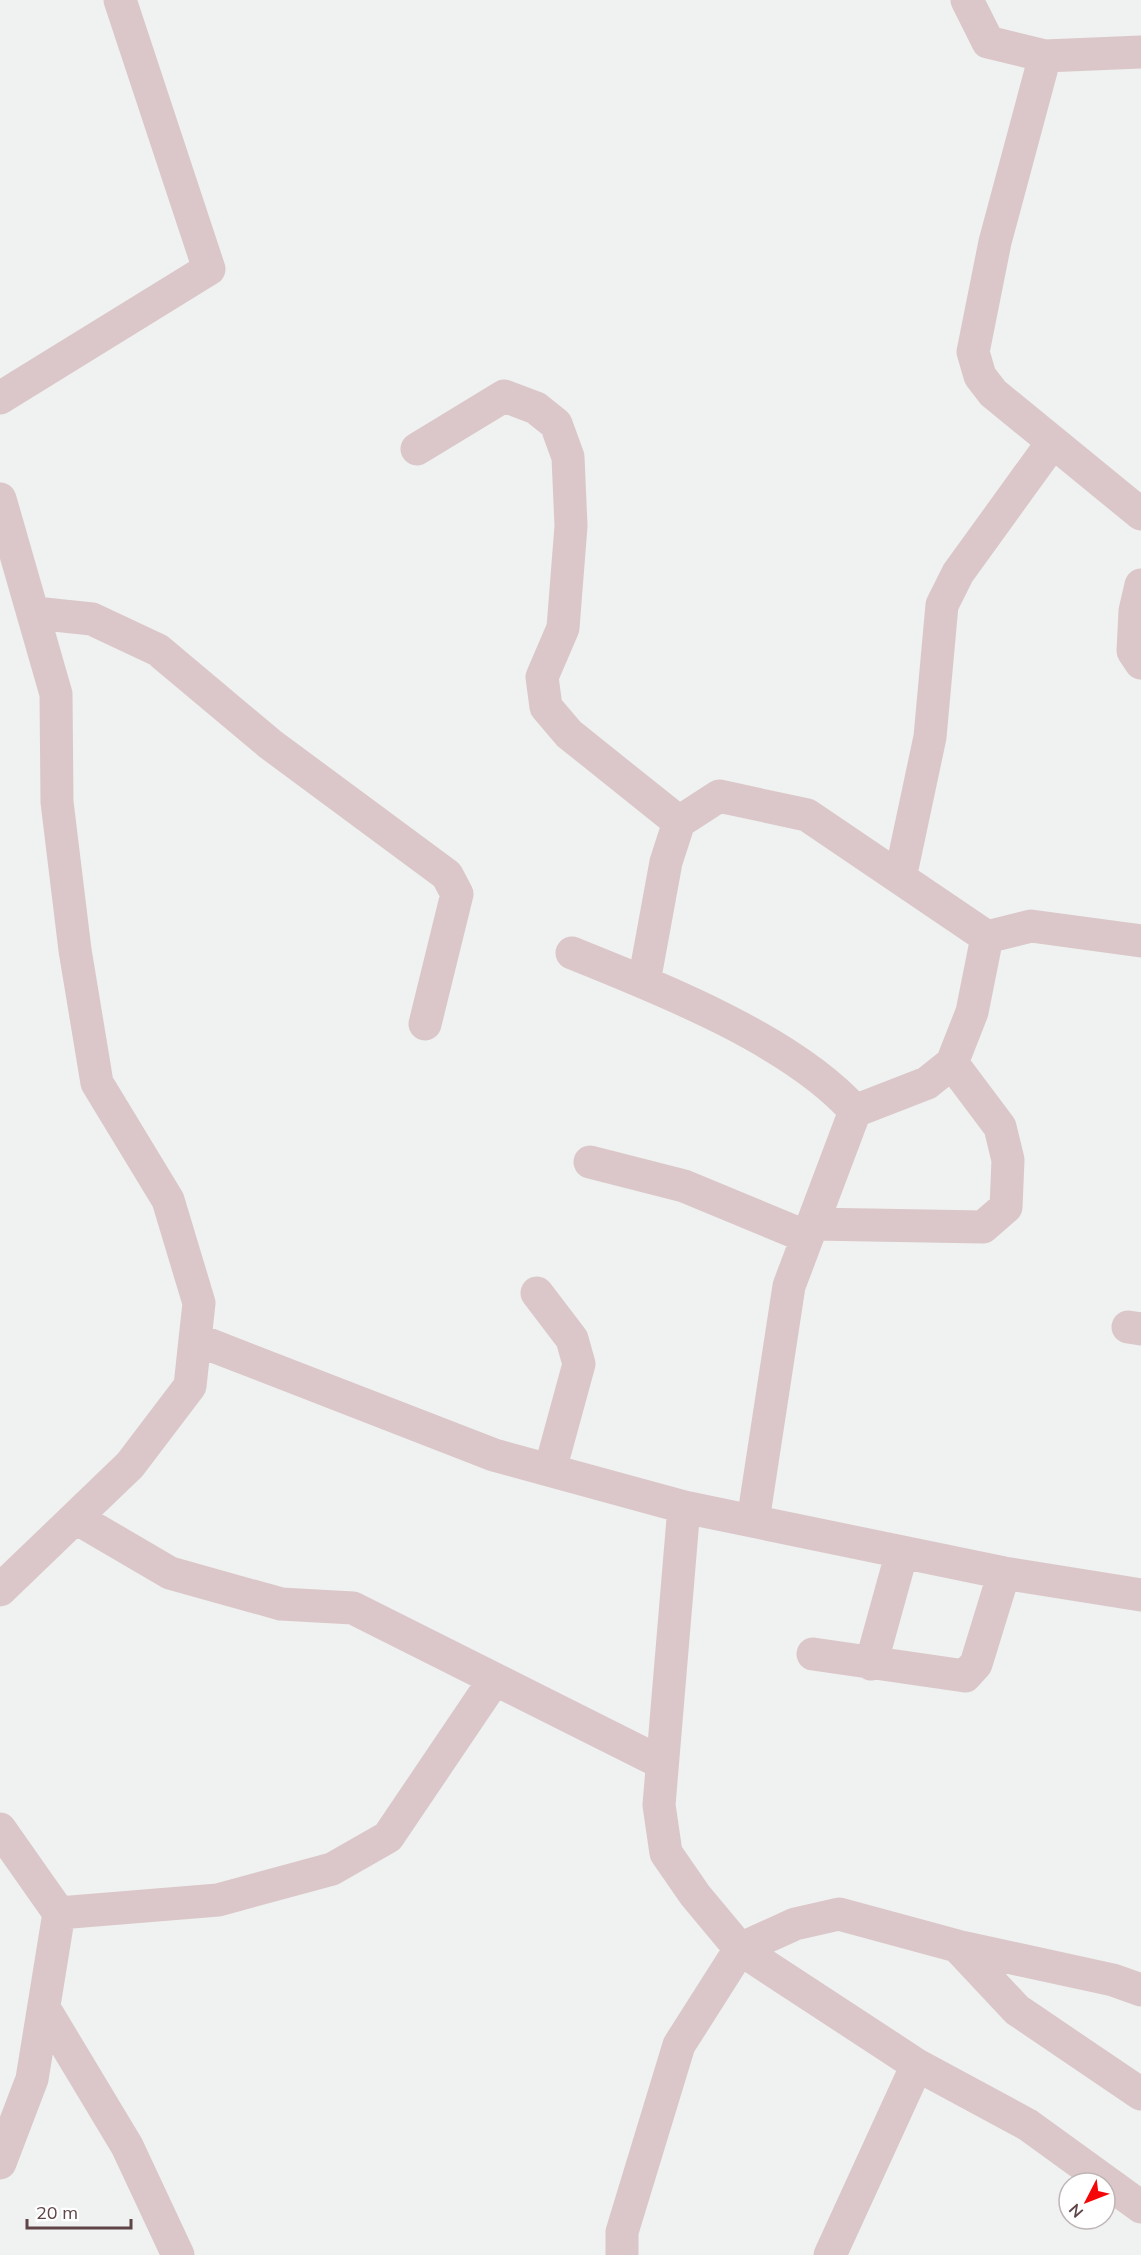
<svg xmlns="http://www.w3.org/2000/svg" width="1141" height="2255" font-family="Mulish,sans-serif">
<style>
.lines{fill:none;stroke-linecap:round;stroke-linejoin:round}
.minor{stroke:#dbc7c9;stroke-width:33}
</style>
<rect width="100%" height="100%" fill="#eff2f0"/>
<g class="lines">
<path class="minor" d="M967,0L988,42L1045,56L1141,52
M1045,56L995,242L973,352L980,376L993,393L1141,514
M0,398L209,269L120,0
M417,449L504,396L536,408L556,424L568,457L571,526L563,628L542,677L546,707L569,734L679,822
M0,499L56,694L57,802L75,950L97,1083L168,1200L199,1303L190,1386L130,1465L0,1590
M1141,585L1135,611L1133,651L1141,663
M35,613L92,619L158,650L270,744L447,875L457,894L425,1024
M900,878L930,737L942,605L958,573L1052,443
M572,953C659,988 792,1040 855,1111L789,1286L753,1521
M644,982L666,862L679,822L719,796L807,815L987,937
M855,1111L927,1083L952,1063L972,1012L987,937L1031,926L1141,941
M590,1162L684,1186L807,1237
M813,1224L983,1227L1006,1207L1008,1160L1000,1127L952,1063
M537,1293L572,1339L579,1364L550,1470
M1128,1327L1141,1329
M195,1339L494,1455L684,1507L1004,1573L1141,1595
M684,1507L659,1805L666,1853L695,1895L740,1949L917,2065L1028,2125L1141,2207
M76,1518L170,1573L281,1604L353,1608L662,1763
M813,1654L965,1676L976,1664L1004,1573
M871,1664L902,1552
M0,1829L59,1913L32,2079L0,2163
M59,1913L218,1900L332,1869L388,1837L494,1680
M957,1946L1017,2010L1141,2094
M44,2008L127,2146L178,2255
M622,2255V2232L679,2045L740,1949L795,1924L839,1914L957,1946L1113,1980L1141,1990
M830,2255L917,2065"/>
</g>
<g transform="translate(1087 2201) rotate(228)"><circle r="28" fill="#ffffff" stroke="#bfb5b5" stroke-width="1.5"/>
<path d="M0-4.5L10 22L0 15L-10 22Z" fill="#f50607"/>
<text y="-9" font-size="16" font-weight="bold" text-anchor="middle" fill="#5f4547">N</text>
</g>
<path d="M27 2219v9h104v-9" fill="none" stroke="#5f4547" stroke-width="3"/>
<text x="36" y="2219" font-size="18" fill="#5f4547" stroke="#ffffff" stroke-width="4.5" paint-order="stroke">20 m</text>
</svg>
